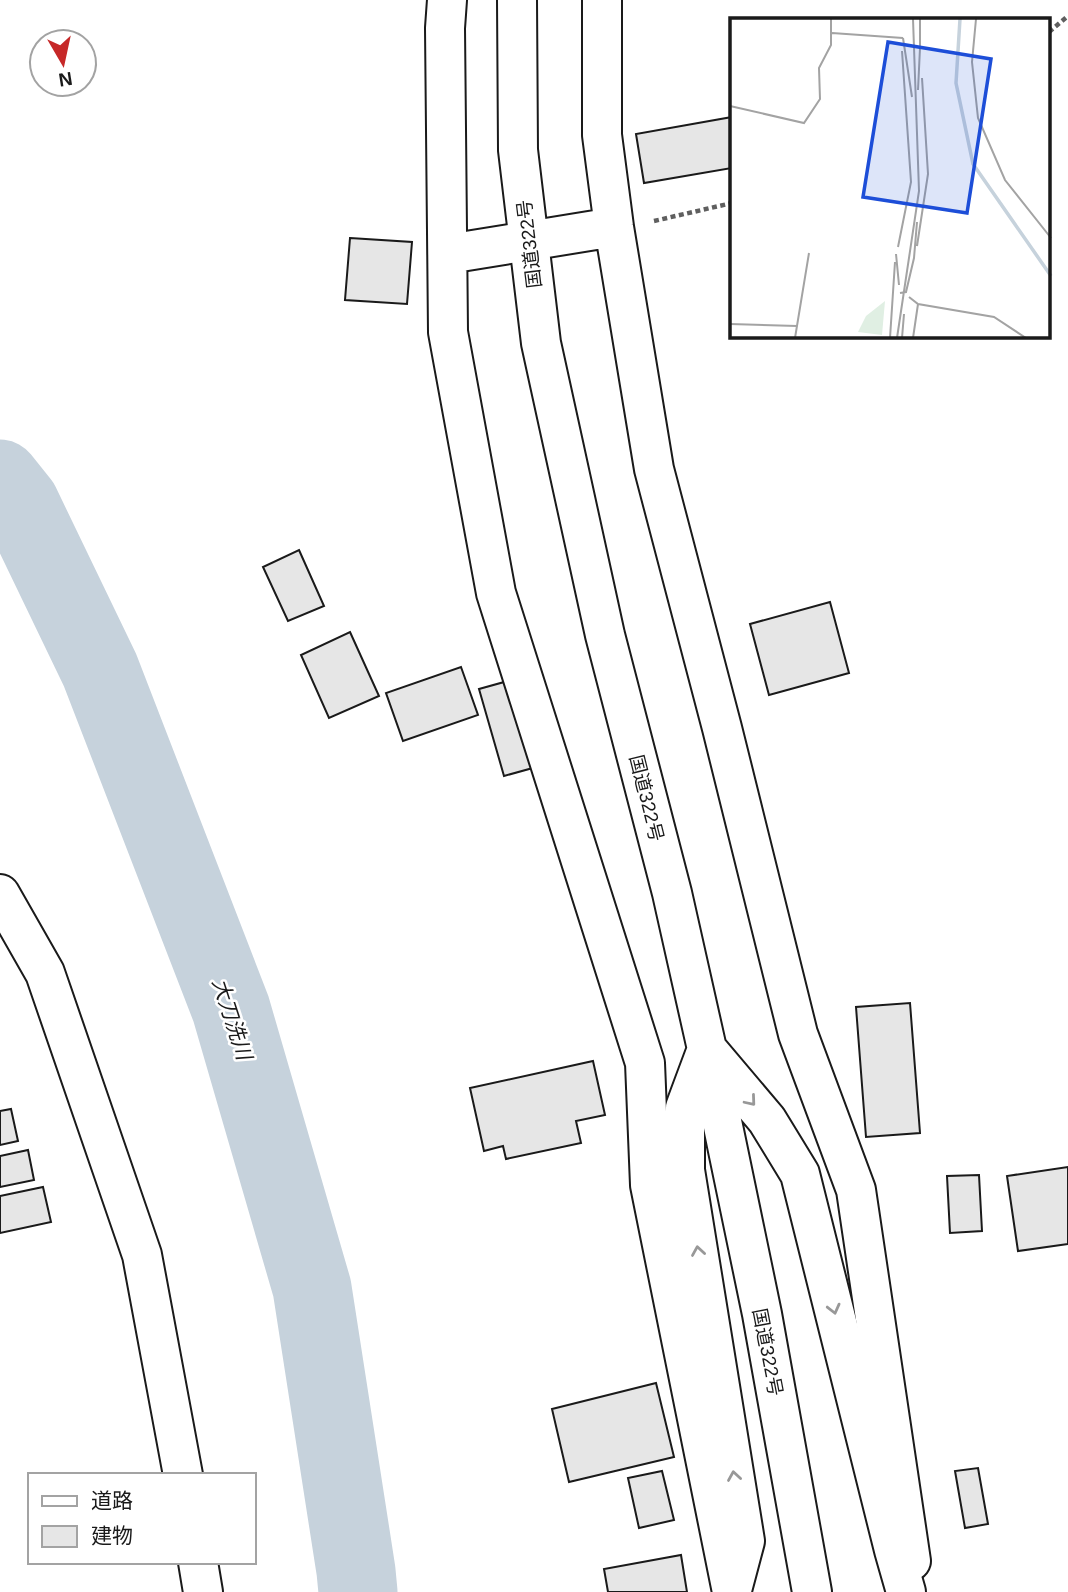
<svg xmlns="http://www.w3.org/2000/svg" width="1068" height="1592" font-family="Helvetica,'Noto Sans JP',sans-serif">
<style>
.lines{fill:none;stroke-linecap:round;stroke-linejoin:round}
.river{stroke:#c6d2dc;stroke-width:79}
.building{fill:#e6e6e6;stroke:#1a1a1a;stroke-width:2}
.minor-casing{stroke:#1a1a1a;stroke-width:42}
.highway-casing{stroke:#1a1a1a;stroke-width:42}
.path{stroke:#5f5f5f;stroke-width:4.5;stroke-dasharray:5 3.5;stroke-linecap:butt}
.minor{stroke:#fff;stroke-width:38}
.highway{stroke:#fff;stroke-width:38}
.oneway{stroke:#989898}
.labels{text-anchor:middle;stroke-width:5;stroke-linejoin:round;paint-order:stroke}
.street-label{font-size:19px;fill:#1a1a1a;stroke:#fff}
.water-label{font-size:21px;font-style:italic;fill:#1a1a1a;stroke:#fff}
.inset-river{fill:none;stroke:#c6d2dc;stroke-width:3.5}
.inset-road{fill:none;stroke:#a3a3a3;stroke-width:2}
.view{fill:#1d4ed8;fill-opacity:0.15;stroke:#1d4ed8;stroke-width:3.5}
.inset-edge{fill:none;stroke:#1a1a1a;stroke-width:3.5}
</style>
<rect width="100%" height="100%" fill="#fff"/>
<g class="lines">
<path class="river" d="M0,479L20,504L100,670L231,1009L312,1288L356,1571L358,1592"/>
</g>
<path class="building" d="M732,117V168L644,183L636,134Z
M350,238L412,242L407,304L345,300Z
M299,550L324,606L288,621L263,567Z
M830,602L849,673L769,695L750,624Z
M350,632L379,696L329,718L301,655Z
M461,667L478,715L403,741L386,693Z
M515,679L540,766L504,776L479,689Z
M910,1003L920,1133L866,1137L856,1007Z
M593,1061L605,1115L576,1121L581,1143L506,1159L503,1146L484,1151L470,1088Z
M11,1109L18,1141L0,1145V1111Z
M28,1150L34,1180L0,1187V1156Z
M1068,1167V1244L1018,1251L1007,1176Z
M979,1175L982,1231L950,1233L947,1176Z
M43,1187L51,1222L0,1233V1196Z
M656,1383L674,1457L569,1482L552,1409Z
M978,1468L988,1524L965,1528L955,1471Z
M662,1471L674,1520L639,1528L628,1478Z
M681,1555L687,1592H608L604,1569Z"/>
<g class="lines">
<g class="minor-casing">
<path id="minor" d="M447,0L445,28L448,332L496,593L645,1063L650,1185L732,1592
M602,0V135L614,227L654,469L722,728L798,1034L856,1190L911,1561
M448,254L614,227
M0,894L45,973L142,1255L183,1475
M198,1562L203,1592"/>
</g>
<g class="highway-casing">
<path id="highway" d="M517,0L518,150L541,343L605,635L672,893L707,1049L762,1314L812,1592
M732,1590L745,1541L685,1170V1108L707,1049L767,1120L800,1174L894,1550L906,1592"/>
</g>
<path class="path" d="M1049,32L1068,16
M654,221L732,203"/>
<use href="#minor" class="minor"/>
<use href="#highway" class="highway"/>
</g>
<defs><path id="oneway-chevron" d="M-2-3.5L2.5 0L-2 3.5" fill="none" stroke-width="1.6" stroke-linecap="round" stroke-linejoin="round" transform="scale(1.75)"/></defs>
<g class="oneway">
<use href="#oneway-chevron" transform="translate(751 1101) rotate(50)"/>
<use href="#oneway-chevron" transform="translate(698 1251) rotate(-99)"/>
<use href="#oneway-chevron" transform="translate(834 1309) rotate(76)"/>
<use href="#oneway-chevron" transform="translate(734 1476) rotate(-99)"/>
</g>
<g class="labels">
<g class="street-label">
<text transform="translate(529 244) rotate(-97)" y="7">国道322号</text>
<text transform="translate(647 798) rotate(76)" y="7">国道322号</text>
<text transform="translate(768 1352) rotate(79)" y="7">国道322号</text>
</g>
<g class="water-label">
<text transform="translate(232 1019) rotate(72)" y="7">大刀洗川</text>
</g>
</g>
<g transform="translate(730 18)">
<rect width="320" height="320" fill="#fff"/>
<path d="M155,283L152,317L128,314L136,298Z" fill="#e0efe3"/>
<path class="inset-river" d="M230,1L226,65L243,146L321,258"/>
<path class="inset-road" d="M190,1V30M246,1L242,44L248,100L275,162L321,220M102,15L173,20M173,20L182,79M188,72L190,30M0,88L74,105L90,81L89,50L101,27V1M187,228L198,156L192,60M168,229L181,164L172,33M166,236L169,267M170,275L176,274L184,240L187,204M179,279L188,286L264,299L296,320M0,306L67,308M65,320L79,235M160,320L165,244M167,320L189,173L183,1M172,320L174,296M183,320L188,286"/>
<path class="view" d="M158,24L261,41L237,195L133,179Z"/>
<rect width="320" height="320" class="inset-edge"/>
</g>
<rect x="28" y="1473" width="228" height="91" fill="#ffffff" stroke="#a3a3a3" stroke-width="2"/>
<rect x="42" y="1496" width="35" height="10" fill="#ffffff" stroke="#a3a3a3" stroke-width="2"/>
<text x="91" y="1508" font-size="21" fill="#1a1a1a">道路</text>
<rect x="42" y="1526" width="35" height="21" fill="#e6e6e6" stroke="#a3a3a3" stroke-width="2"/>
<text x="91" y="1543" font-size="21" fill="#1a1a1a">建物</text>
<g transform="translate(63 63) rotate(171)"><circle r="33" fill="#ffffff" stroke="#a3a3a3" stroke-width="2"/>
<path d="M0-5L12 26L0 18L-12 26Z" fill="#c62828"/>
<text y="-10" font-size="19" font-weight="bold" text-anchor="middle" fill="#1a1a1a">N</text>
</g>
</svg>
